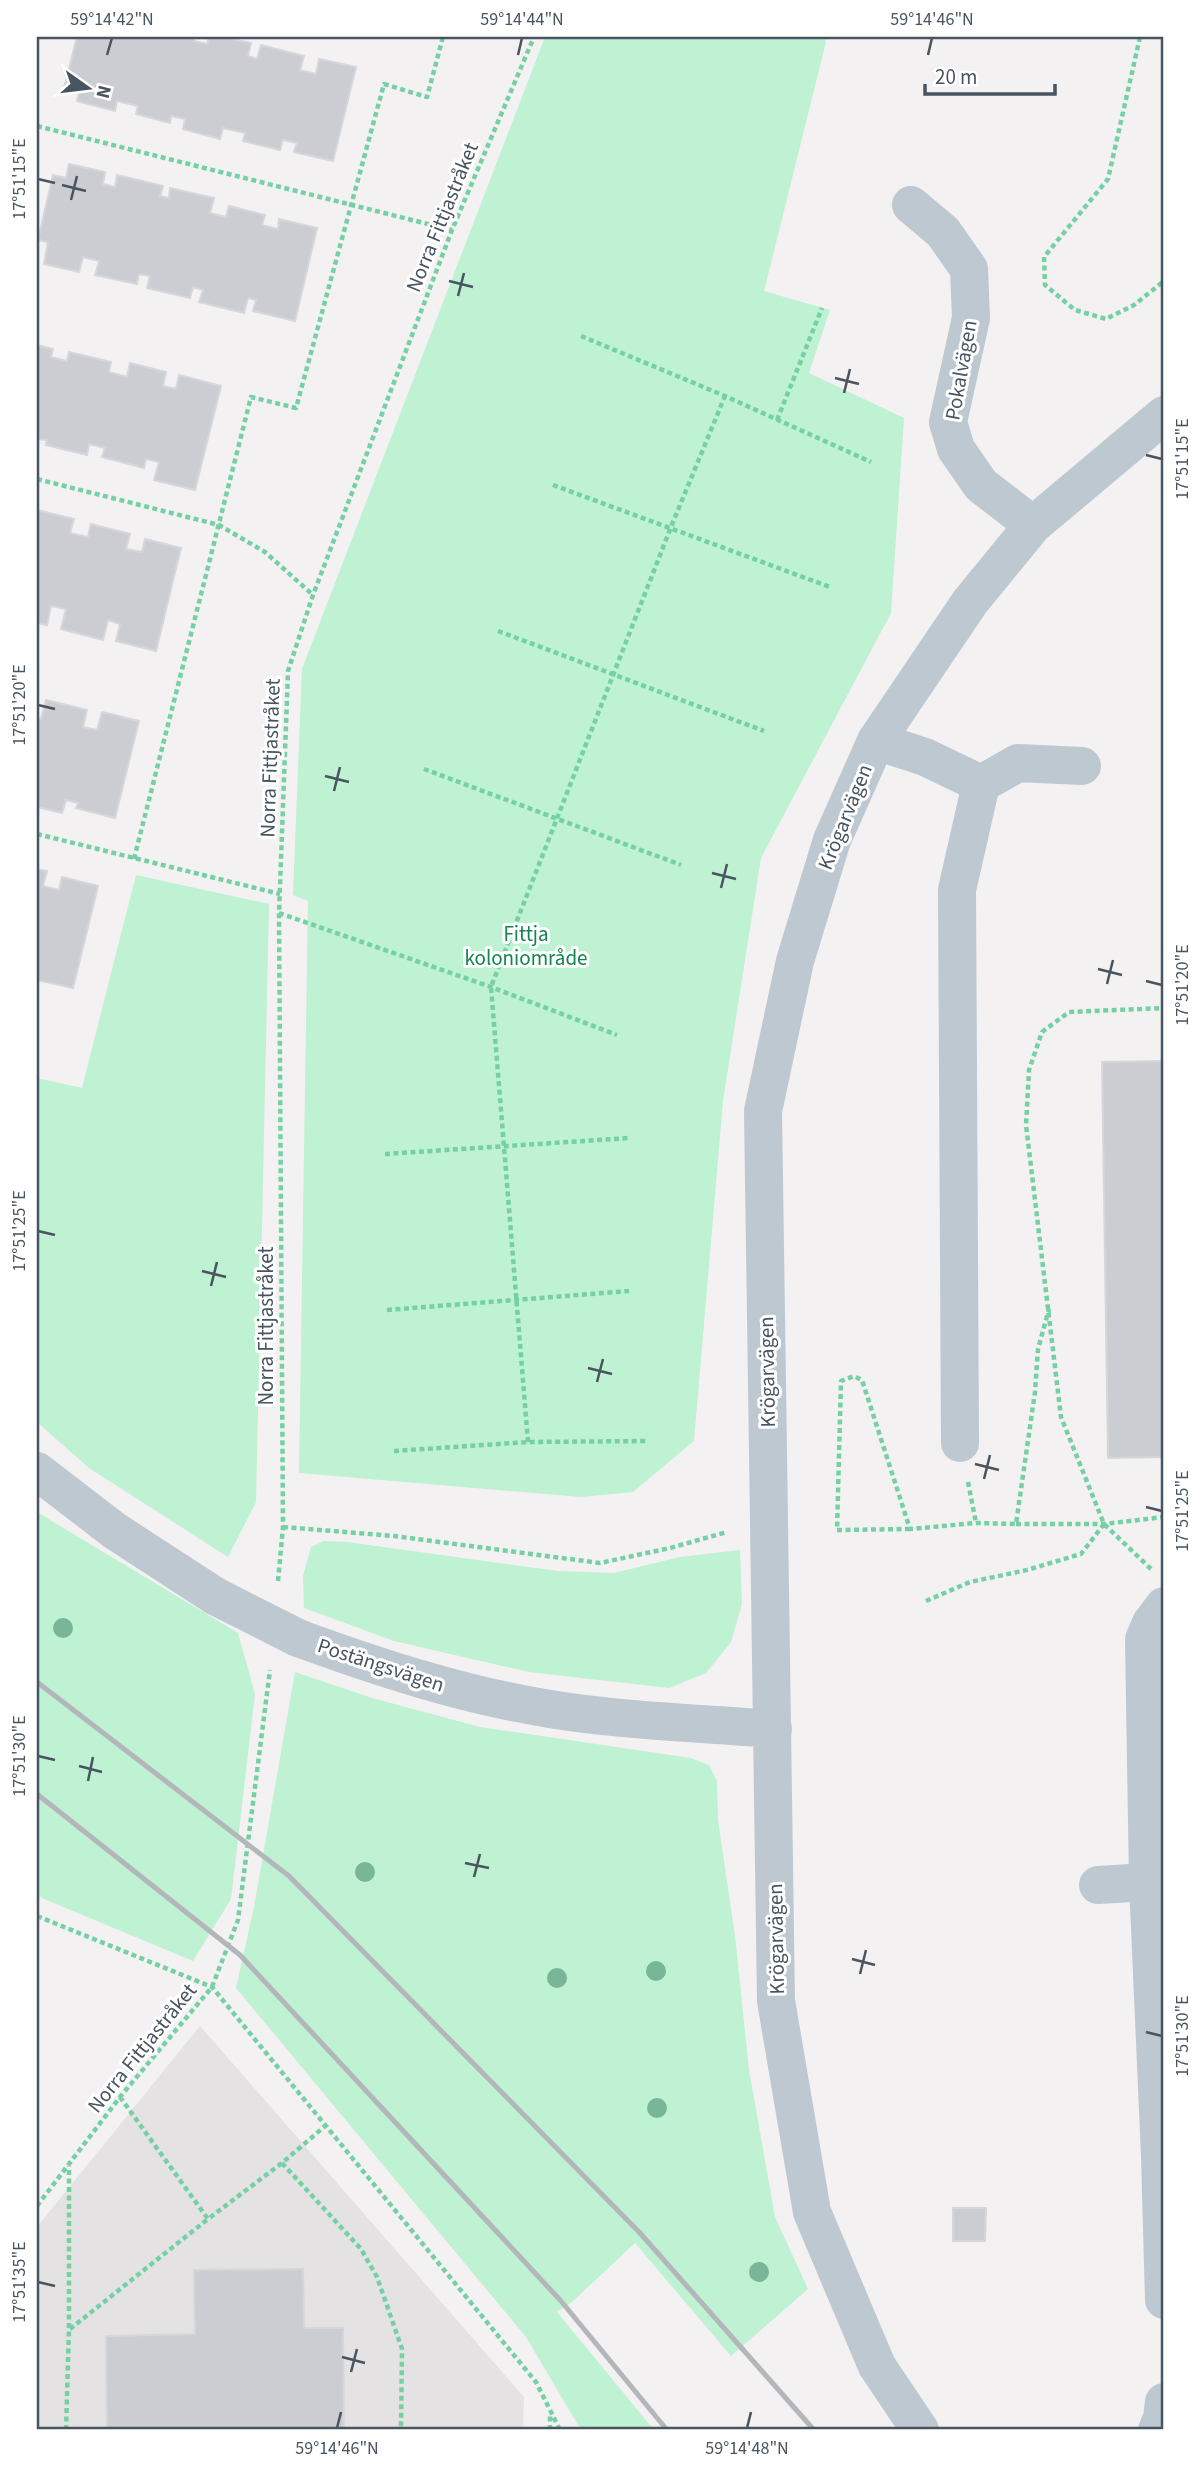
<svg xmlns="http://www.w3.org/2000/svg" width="1201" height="2467" font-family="'Source Sans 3',sans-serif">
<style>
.education{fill:#e4e2e3}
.green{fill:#bff1d3}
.building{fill:#cbcdd3;stroke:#d5d7dc;stroke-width:2}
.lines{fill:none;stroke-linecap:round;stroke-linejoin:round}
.path{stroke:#75d1a5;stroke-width:4.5;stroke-dasharray:5 3.5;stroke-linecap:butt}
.minor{stroke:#bec8d0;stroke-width:38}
.rail{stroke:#b3b6bb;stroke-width:5}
.minor-bridge{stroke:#bec8d0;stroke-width:38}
.tree{fill:#78b697}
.ticks{fill:none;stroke:#48545f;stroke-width:2.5}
.labels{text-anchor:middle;stroke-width:6;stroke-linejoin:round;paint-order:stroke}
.street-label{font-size:21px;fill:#48545f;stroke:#fff}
.park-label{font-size:21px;fill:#14854e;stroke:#fff}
.neatline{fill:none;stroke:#48545f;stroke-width:2.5}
.ticks-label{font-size:18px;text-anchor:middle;fill:#48545f}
</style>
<rect width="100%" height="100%" fill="#f3f1f1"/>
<path class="education" d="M200,2026L524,2397L523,2430H37V2227Z"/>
<path class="green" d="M545,37H824L826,42L764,291L830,310L809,373L904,418L891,613L761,858L723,1101L694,1441L633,1492L581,1497L299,1473L308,901L293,895L302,669Z
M136,875L269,904L256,1502L228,1557L89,1468L37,1422V1078L82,1088Z
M37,1512L238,1633L255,1694L231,1899L193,1961L37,1896Z
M324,1541L347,1542L558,1571L614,1573L680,1557L740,1550L742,1604L731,1642L706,1673L669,1688L529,1672L394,1641L304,1608L303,1576L311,1547Z
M295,1672L372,1698L480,1727L691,1758L709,1765L717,1781L718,1820L735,1936L749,2070L775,2217L808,2289L731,2356L635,2243L572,2302L557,2312L654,2430H581L526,2337L236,1988L254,1907Z"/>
<path class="building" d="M77,37H195L194,41L207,44L209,37H224L251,43L248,56L257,59L261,45L304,56L300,70L316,74L319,59L356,67L333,161L294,152L297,143L283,140L280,150L243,141L245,133L223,128L220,139L183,129L185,119L171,116L170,123L136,114L138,106L117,101L115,111L77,101L79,92L64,88Z
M69,164L105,172L103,184L115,187L117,175L163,186L160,196L169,198L170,188L214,198L210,213L226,217L229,206L265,215L262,225L278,229L279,219L317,228L295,321L253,311L256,300L248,298L244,313L199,302L203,290L193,287L190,298L147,288L150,276L139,274L137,284L95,275L99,261L83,257L79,272L44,264L48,242L38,240L53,175L66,178Z
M37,345L53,349L51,357L67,361L69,352L111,362L109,372L127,377L130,363L166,372L163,386L176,389L179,375L221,386L195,490L154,480L159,462L146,459L144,468L102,457L105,448L89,444L87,455L46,445L47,440L37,439Z
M37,510L74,519L70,533L88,537L91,524L130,534L126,549L142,552L145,539L181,548L156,651L116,641L120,624L108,620L103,640L61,629L66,609L51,606L47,625L37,623Z
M46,700L87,710L83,727L97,730L102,712L139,721L115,818L76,808L78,803L66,800L62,813L37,807V718L41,719Z
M37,869L47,871L43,886L59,890L62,877L98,886L73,988L37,980Z
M1164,1061V1457L1108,1458L1102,1062Z
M953,2208H986L985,2241H953Z
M303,2269L304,2328H343L344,2430H107L106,2336L195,2334L194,2270Z"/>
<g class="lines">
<path class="path" d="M1140,37L1108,179L1044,257L1045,285L1075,310L1106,319L1134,305L1164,281
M37,126L452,230
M581,336L725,396L871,462
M777,420L822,308
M37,479L219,525L265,552L313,595
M553,485L830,587
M498,631L764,731
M424,769L681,865
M37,834L280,894
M134,859L251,397L296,408L384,84L427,97L443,37
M279,913L491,987L617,1035
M385,1154L629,1138
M387,1310L629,1291
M528,1442L491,987L671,527L725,396
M394,1451L528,1442L648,1441
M968,1482L976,1523
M1016,1524H1104L1164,1517
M283,1527L394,1536L600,1563L670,1548L727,1532
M910,1529L837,1530L841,1381L854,1376L862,1380L910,1529L976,1523L1016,1524L1035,1392L1038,1349L1049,1309
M1151,1569L1104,1524L1061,1417L1026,1125L1029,1070L1042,1032L1069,1012L1164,1008
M278,1581L283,1527L279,913L288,671L313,595L452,230L534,37
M926,1601L970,1582L1027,1570L1081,1554L1104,1524
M37,1916L212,1987L536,2382L560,2430
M120,2097L208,2219L282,2163L325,2126
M282,2163L361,2249L377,2277L402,2349L401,2430
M37,2206L120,2097L212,1987L238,1920L270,1670
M70,2329L208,2219
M66,2430L69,2329V2166
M550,2430V2415"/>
<path class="minor" d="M911,205L943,232L969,269L971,318L948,422L956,449L981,485L1033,525
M876,741L925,757L981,784L1018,763L1082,766
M960,1443L957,890L981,784
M37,1471L115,1531L215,1596
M298,1638C380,1668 463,1695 550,1709C623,1721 699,1723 773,1729
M1098,1885L1148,1882
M1160,2156L1148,1882L1144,1639L1151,1623L1164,1606
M1164,2156H1160L1164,2300
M920,2430L877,2366L812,2212L776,2001L763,1111L795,961L832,840L876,741L970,602L1033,525L1164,415
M1157,2430L1162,2418L1164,2402"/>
<path class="rail" d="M37,1682L289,1876L640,2233L814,2430
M37,1794L240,1955L561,2301L667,2430"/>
<path class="minor-bridge" d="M215,1596L298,1638"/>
</g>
<g class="tree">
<circle cx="63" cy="1628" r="10"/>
<circle cx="365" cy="1872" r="10"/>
<circle cx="656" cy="1971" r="10"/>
<circle cx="557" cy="1978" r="10"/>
<circle cx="657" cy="2108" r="10"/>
<circle cx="759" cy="2272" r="10"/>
</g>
<path class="ticks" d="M107,55L112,38M518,55L522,38M928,55L932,38M38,179L55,183M62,185L86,191M71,200L77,176M449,281L473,287M458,296L464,273M835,378L859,384M844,393L850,369M1146,455L1162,459M38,705L55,709M325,776L349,782M334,791L340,767M712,873L736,879M721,888L727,864M1098,969L1122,975M1146,981L1162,985M1107,984L1113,960M38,1231L55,1235M202,1271L226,1277M211,1286L217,1262M588,1368L612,1374M597,1382L603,1359M975,1464L999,1470M984,1479L990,1455M1146,1507L1162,1511M38,1756L55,1760M79,1766L102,1772M88,1781L93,1757M465,1863L489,1868M474,1877L480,1854M852,1959L875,1965M860,1974L866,1950M1146,2032L1162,2036M38,2282L55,2286M342,2357L365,2363M351,2372L357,2349M337,2428L341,2412M747,2428L751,2412"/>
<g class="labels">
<g class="street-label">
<text transform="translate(442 217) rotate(-68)" y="7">Norra Fittjastråket</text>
<text transform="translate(961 370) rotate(-80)" y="7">Pokalvägen</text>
<text transform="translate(270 758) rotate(-88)" y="7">Norra Fittjastråket</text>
<text transform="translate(845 817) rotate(-68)" y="7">Krögarvägen</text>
<text transform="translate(266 1326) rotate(-90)" y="7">Norra Fittjastråket</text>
<text transform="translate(767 1372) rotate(-91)" y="7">Krögarvägen</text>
<text transform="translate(381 1665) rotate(18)" y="7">Postängsvägen</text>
<text transform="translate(776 1939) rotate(-91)" y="7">Krögarvägen</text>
<text transform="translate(142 2048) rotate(-51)" y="7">Norra Fittjastråket</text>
</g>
<g class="park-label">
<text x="526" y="941">Fittja<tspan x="526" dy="24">koloniområde</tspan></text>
</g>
</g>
<rect width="1201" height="2467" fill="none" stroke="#ffffff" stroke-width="77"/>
<g transform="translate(88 88) rotate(104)" stroke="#ffffff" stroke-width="5" paint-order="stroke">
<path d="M0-5L12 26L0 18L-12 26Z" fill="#48545f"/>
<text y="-10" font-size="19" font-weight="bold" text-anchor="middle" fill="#48545f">N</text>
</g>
<path d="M925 84v10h130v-10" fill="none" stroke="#48545f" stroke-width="3.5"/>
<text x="935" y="84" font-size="21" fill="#48545f" stroke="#ffffff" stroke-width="5" paint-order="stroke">20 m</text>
<rect x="38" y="38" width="1124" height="2390" class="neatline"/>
<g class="ticks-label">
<text x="112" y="25">59°14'42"N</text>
<text x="522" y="25">59°14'44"N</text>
<text x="932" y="25">59°14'46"N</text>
<text transform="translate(19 179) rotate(-90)" y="6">17°51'15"E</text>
<text transform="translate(1182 459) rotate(-90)" y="6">17°51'15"E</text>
<text transform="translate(19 705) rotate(-90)" y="6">17°51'20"E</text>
<text transform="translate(1182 985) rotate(-90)" y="6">17°51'20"E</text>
<text transform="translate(19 1231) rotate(-90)" y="6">17°51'25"E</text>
<text transform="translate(1182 1511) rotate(-90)" y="6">17°51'25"E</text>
<text transform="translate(19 1756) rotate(-90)" y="6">17°51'30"E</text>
<text transform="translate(1182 2036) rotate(-90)" y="6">17°51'30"E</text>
<text transform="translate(19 2282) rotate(-90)" y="6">17°51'35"E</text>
<text x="337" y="2454">59°14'46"N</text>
<text x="747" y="2454">59°14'48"N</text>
</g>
</svg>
